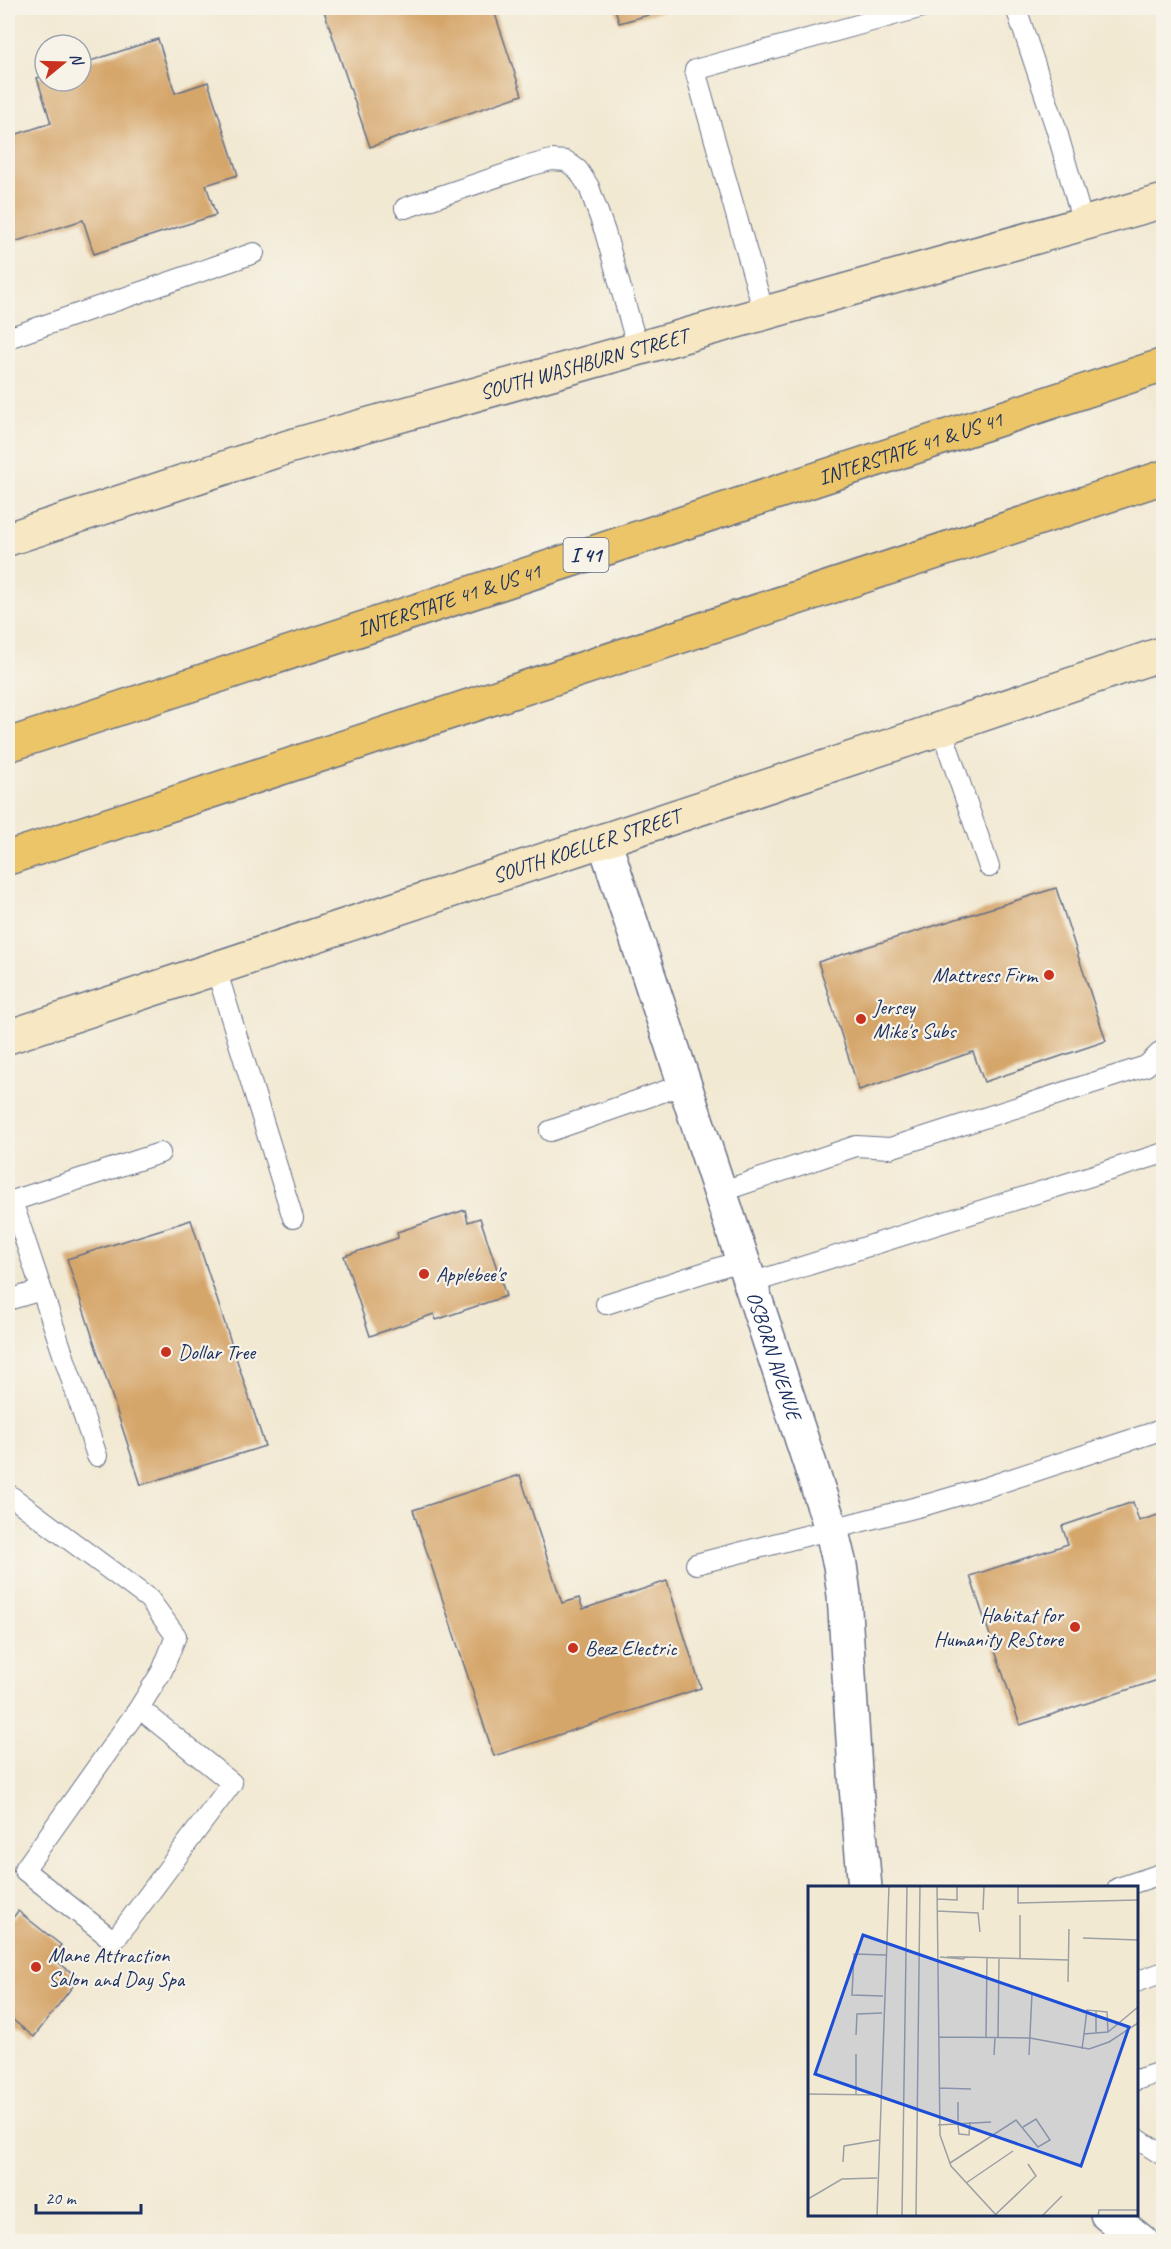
<svg xmlns="http://www.w3.org/2000/svg" width="1171" height="2249" font-family="Caveat,sans-serif">
<style>
.building{fill:#d5a66a}
.lines{fill:none;stroke-linecap:round;stroke-linejoin:round}
.lane-casing{stroke:#667087;stroke-width:22}
.street-casing{stroke:#667087;stroke-width:36}
.secondary-casing{stroke:#667087;stroke-width:36}
.highway-casing{stroke:#667087;stroke-width:36}
.lane{stroke:#fff;stroke-width:20}
.street{stroke:#fff;stroke-width:33}
.secondary{stroke:#f7e8c3;stroke-width:33}
.highway{stroke:#ecc569;stroke-width:33}
.poi-dot{fill:#c8321e;stroke:#f7f3e8;stroke-width:2}
.labels{text-anchor:middle;stroke-width:4.5;stroke-linejoin:round;paint-order:stroke}
.shield{fill:#f7f3e8;stroke:#5d6a87;stroke-width:1.5}
.shield-label{font-size:20px;font-weight:bold;fill:#1b2f5e}
.street-label{font-size:21px;fill:#1b2f5e;stroke:#f7f3e8}
.poi-label{font-size:21px;fill:#1b2f5e;stroke:#f7f3e8;text-anchor:start}
.inset-road{fill:none;stroke:#9c9fa4;stroke-width:1.5}
.view{fill:#1d4ed8;fill-opacity:0.15;stroke:#1d4ed8;stroke-width:3}
.inset-edge{fill:none;stroke:#1b2f5e;stroke-width:3}
</style>
<rect width="100%" height="100%" fill="#f7f3e8"/>
<filter id="ink" filterUnits="userSpaceOnUse"><feTurbulence type="fractalNoise" baseFrequency=".0167" numOctaves="2"/><feDisplacementMap in="SourceGraphic" scale="12" xChannelSelector="R" yChannelSelector="G"/><feConvolveMatrix kernelMatrix="1 2 1 2 8 2 1 2 1" color-interpolation-filters="sRGB"/></filter>
<filter id="wash" filterUnits="userSpaceOnUse"><feTurbulence type="fractalNoise" baseFrequency=".008" numOctaves="4" result="noise"/><feDisplacementMap in="SourceGraphic" scale="24" xChannelSelector="R" yChannelSelector="G"/><feGaussianBlur stdDeviation="1.35" result="paint"/><feColorMatrix in="noise" values="0 0 0 0 0 0 0 0 0 0 0 0 0 0 0 0 0 1.4 0 .05"/><feComposite in="paint" operator="in"/></filter>
<g filter="url(#wash)">
<rect width="100%" height="100%" fill="#f2e9d3"/>
<g id="blocks">
<path class="building" d="M323,8H493L522,95L370,147Z
M615,8H674L619,23Z
M158,39L175,93L208,82L238,175L206,185L216,215L94,254L83,220L8,244V137L51,123L37,78L45,75V81H81V64Z
M1056,888L1106,1041L984,1082L973,1052L859,1090L818,962Z
M465,1210L468,1222L480,1218L506,1296L436,1320L434,1314L370,1336L344,1256L398,1238L397,1232Z
M191,1220L265,1446L141,1485L67,1259Z
M520,1475L562,1603L579,1598L583,1609L667,1581L701,1688L494,1756L413,1510Z
M1133,1502L1139,1521L1164,1513V1678L1020,1725L970,1576L1068,1544L1062,1526Z
M18,1911L61,1945L51,1957L79,1978L34,2037L8,2016V1922L9,1923Z"/>
</g>
</g>
<g filter="url(#ink)">
<use href="#blocks" fill-opacity="0" stroke="#667087" stroke-width="1.5"/>
<g class="lines">
<g class="lane-casing">
<path id="lane" d="M1016,8L1056,128L1083,223
M405,208L529,166L551,160L566,161L578,170L589,187L605,232L638,349
M764,313L695,70L919,8
M8,338L254,253
M941,728L989,867
M216,969L293,1218
M550,1131L685,1084
M720,1192L856,1146L890,1148L1146,1066L1164,1049
M12,1201L160,1153
M8,1202L12,1201L97,1456
M751,1283L1164,1153
M8,1300L42,1290
M606,1304L743,1260
M8,1494L149,1599L176,1636L162,1671L139,1708L24,1870L114,1941L232,1783L139,1708
M696,1564L929,1504L987,1487L1164,1429
M1118,1888L1164,1873
M1136,1982L1164,1972
M1136,2080L1164,2071
M1136,2138L1164,2156"/>
</g>
<g class="street-casing">
<g id="street">
<path id="s1" d="M604,840L831,1528L840,1565L844,1595L856,1787L865,1888"/>
<path d="M1107,2214L1142,2242"/>
</g>
</g>
<g class="secondary-casing">
<g id="secondary">
<path id="s2" d="M8,539L288,447L1164,201"/>
<path id="s3" d="M8,1037L907,740L1164,653"/>
</g>
</g>
<g class="highway-casing">
<g id="highway">
<path id="s4" d="M8,745L1164,365"/>
<path d="M8,858L1164,477"/>
</g>
</g>
<use href="#lane" class="lane"/>
<use href="#street" class="street"/>
<use href="#secondary" class="secondary"/>
<use href="#highway" class="highway"/>
</g>
</g>
<g class="poi-dot">
<circle cx="1049" cy="975" r="6"/>
<circle cx="861" cy="1019" r="6"/>
<circle cx="424" cy="1274" r="6"/>
<circle cx="166" cy="1352" r="6"/>
<circle cx="1075" cy="1627" r="6"/>
<circle cx="573" cy="1648" r="6"/>
<circle cx="36" cy="1967" r="6"/>
</g>
<g class="labels">
<rect class="shield" x="563.5" y="538" width="45" height="34" rx="4.5"/>
<g class="shield-label">
<text x="586" y="562">I 41</text>
</g>
<g class="street-label">
<text dy="7" stroke="none"><textPath href="#s2" startOffset="602">SOUTH WASHBURN STREET</textPath></text>
<text dy="7" stroke="none"><textPath href="#s4" startOffset="950">INTERSTATE 41 &amp; US 41</textPath></text>
<text dy="7" stroke="none"><textPath href="#s4" startOffset="464">INTERSTATE 41 &amp; US 41</textPath></text>
<text dy="7" stroke="none"><textPath href="#s3" startOffset="609">SOUTH KOELLER STREET</textPath></text>
<text dy="7" stroke="none"><textPath href="#s1" startOffset="543">OSBORN AVENUE</textPath></text>
</g>
<g class="poi-label">
<text x="1037" y="982" text-anchor="end">Mattress Firm</text>
<text x="873" y="1014">Jersey<tspan x="873" dy="24">Mike's Subs</tspan></text>
<text x="436" y="1281">Applebee's</text>
<text x="178" y="1359">Dollar Tree</text>
<text x="1063" y="1622" text-anchor="end">Habitat for<tspan x="1063" dy="24">Humanity ReStore</tspan></text>
<text x="585" y="1655">Beez Electric</text>
<text x="48" y="1962">Mane Attraction<tspan x="48" dy="24">Salon and Day Spa</tspan></text>
</g>
</g>
<g transform="translate(808 1886)">
<rect width="330" height="330" fill="#f2e9d3"/>
<path class="inset-road" d="M129,0L132,249L143,280L189,330M210,0V17L330,14M129,13L149,14V0M175,24L176,0M129,25L170,27L172,46M275,52L330,54M132,71L155,73L158,71H139M158,71L261,74M212,73V29M260,96L261,43M75,110L44,109L46,68L78,69M288,124V147M276,148L279,124L299,126L300,146M48,149L49,128L74,127M131,151L222,152L281,163L301,156L330,137M178,151L179,71M190,151L191,73M274,163L276,148L300,146L330,121M48,168V209M186,169L187,151M221,169L224,107M131,202L163,203M0,208L71,209M150,235V216M130,239L183,236M150,239L151,248L161,249L162,236M35,276L36,260L71,254M142,277L208,234L230,261L242,254L228,233L215,241M158,297L205,265M0,313L34,293L69,292M188,328L228,290L220,278M69,330L81,0M94,330L99,0M108,330L112,0M234,330L254,310M290,330L291,324H330"/>
<path class="view" d="M55,49L321,141L273,280L7,188Z"/>
<rect width="330" height="330" class="inset-edge"/>
</g>
<rect width="1171" height="2249" fill="none" stroke="#f7f3e8" stroke-width="30"/>
<g transform="translate(63 63) rotate(71)"><circle r="28" fill="#f7f3e8" stroke="#9fa5b1" stroke-width="1.5"/>
<path d="M0-4.5L10 22L0 15L-10 22Z" fill="#c8321e"/>
<text y="-9" font-size="16" font-weight="bold" text-anchor="middle" fill="#1b2f5e">N</text>
</g>
<path d="M36 2204v9h105v-9" fill="none" stroke="#1b2f5e" stroke-width="3"/>
<text x="45" y="2204" font-size="18" fill="#1b2f5e" stroke="#f7f3e8" stroke-width="4.5" paint-order="stroke">20 m</text>
</svg>
